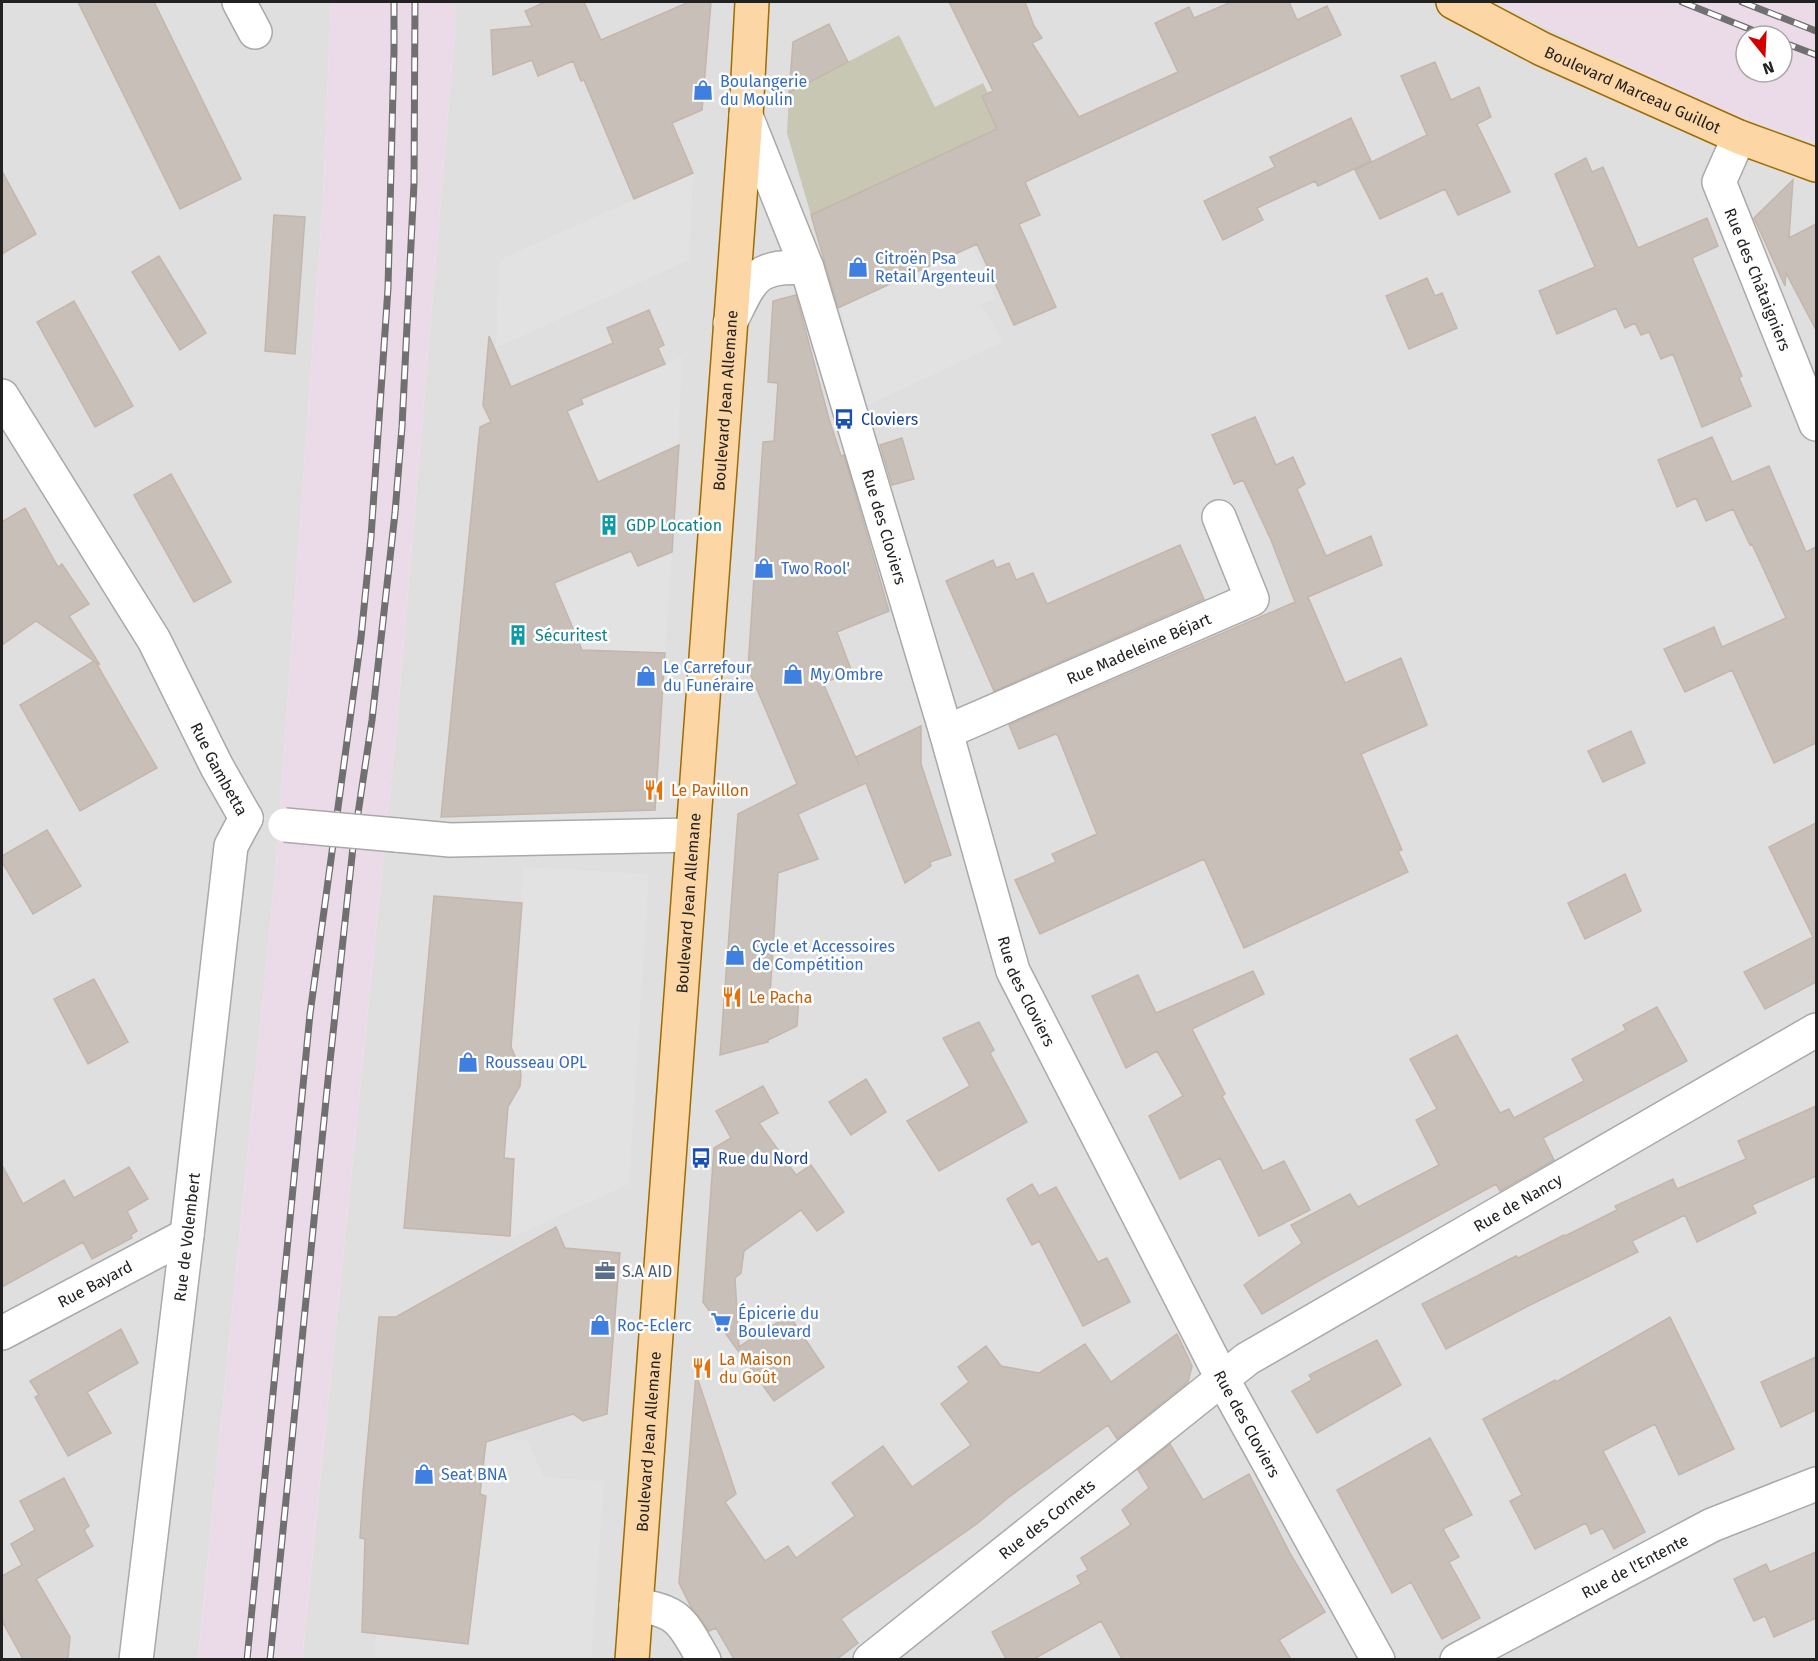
<svg xmlns="http://www.w3.org/2000/svg" width="1818" height="1661" font-family="'Fira Sans',sans-serif">
<style>
.residential{fill:#e0dfdf}
.industrial{fill:#ebdbe8;fill-rule:evenodd}
.construction{fill:#c7c7b4}
.parking{fill:#e2e2e2}
.building{fill:#c7bfb8;stroke:#c4b6ab;stroke-width:1.5}
.lines{fill:none;stroke-linecap:round;stroke-linejoin:round}
.minor-casing{stroke:#a9a9a9;stroke-width:36}
.major-casing{stroke:#a06b00;stroke-width:36}
.minor{stroke:#fff;stroke-width:33}
.major{stroke:#fcd6a4;stroke-width:33}
.rail-casing{stroke:#707070;stroke-width:7}
.rail{stroke:#fff;stroke-width:4.5;stroke-dasharray:14;stroke-linecap:butt}
.minor-bridge-casing{stroke:#a9a9a9;stroke-width:36;stroke-linecap:butt}
.minor-bridge{stroke:#fff;stroke-width:33}
.labels{text-anchor:middle;stroke-width:5;stroke-linejoin:round;paint-order:stroke}
.shop-label{font-size:16px;fill:#366cbe;stroke:#fff;text-anchor:start}
.street-label{font-size:16px;fill:#222;stroke:#fff}
.transit-label{font-size:16px;fill:#164399;stroke:#fff;text-anchor:start}
.culture-label{font-size:16px;fill:#0d838f;stroke:#fff;text-anchor:start}
.food-label{font-size:16px;fill:#c56008;stroke:#fff;text-anchor:start}
.service-label{font-size:16px;fill:#4e5e75;stroke:#fff;text-anchor:start}
</style>
<rect width="100%" height="100%" fill="#f2efe9"/>
<path class="residential" d="M2,2H331L323,201L276,866L198,1659L2,1660Z
M454,2H1496L1718,109L1816,143V1659L302,1660L397,723L455,28Z"/>
<path class="industrial" d="M331,2H454L455,28L397,723L302,1659L198,1660L276,866L323,201Z
M1496,2H1816V143L1718,109ZM1746,36H1782V72H1746Z"/>
<path class="construction" d="M899,35L935,107L983,83L988,93L982,96L997,129L811,215L787,133L789,93Z"/>
<path class="parking" d="M693,173L689,260L496,348L499,260Z
M973,246L995,298L981,305L1003,342L868,405L840,307Z
M682,357L678,445L640,463L605,498L588,458L529,429L582,404L581,399Z
M631,551L639,566L672,552L665,653L618,651L588,664L556,587L575,575Z
M523,867L649,874L629,1184L509,1239L514,1159L504,1158L508,1107L520,1086L521,1075L520,1067L511,1047Z
M487,1436L527,1440L544,1477L604,1481L591,1659L374,1660L376,1634L468,1643L486,1496L480,1494Z"/>
<path class="building" d="M78,2H154L241,179L180,209Z
M545,2H584L601,40L689,2H711L702,110L672,123L693,173L634,199L584,80L581,81L573,61L538,76L532,60L493,75L491,30L532,26L525,11Z
M949,2H1025L1034,26L1042,38L1032,43L1079,117L1178,72L1155,23L1189,7L1194,18L1231,2H1289L1297,20L1327,6L1341,35L1025,182L1040,215L1019,224L1056,307L1014,325L977,244L838,308L811,215L997,129L982,96L993,91Z
M829,24L848,62L789,93L793,42Z
M1435,62L1451,100L1479,87L1491,117L1477,124L1510,192L1458,215L1445,189L1380,219L1355,170L1427,135L1401,76Z
M1351,118L1371,161L1318,186L1315,181L1257,208L1263,220L1223,240L1204,201L1275,167L1270,157Z
M1586,158L1592,172L1603,167L1638,248L1707,218L1718,246L1692,258L1742,376L1739,378L1751,406L1702,427L1673,354L1661,359L1649,332L1641,335L1635,323L1625,328L1616,308L1557,334L1539,291L1595,267L1555,174Z
M2,171L36,234L2,254Z
M1793,180L1789,238L1816,224V330L1786,273L1785,286L1754,218Z
M274,215L305,217L295,354L265,351Z
M159,256L206,333L180,350L132,272Z
M1427,278L1435,296L1442,293L1457,328L1409,349L1386,296Z
M796,295L829,419L841,456L844,455L889,611L837,632L852,672L823,683L859,765L856,757L921,726V764L951,855L930,862L931,866L905,883L866,783L798,814L818,859L778,873L770,994L799,995L797,1026L768,1040V1042L720,1055L738,814L797,784L748,668L763,442L774,441L778,383L768,382L773,301Z
M74,301L133,406L95,427L37,322Z
M649,310L664,345L658,348L665,364L581,399L583,404L567,411L598,482L679,445L672,552L638,566L631,551L554,583L582,650L665,653L655,810L441,817L480,427L491,422L483,405L489,336L511,387L613,343L607,328Z
M1255,417L1276,465L1293,457L1305,484L1297,489L1326,556L1371,536L1382,565L1308,597L1345,683L1401,658L1427,725L1361,754L1402,850L1398,851L1408,872L1244,948L1204,859L1040,934L1015,880L1056,862L1052,854L1097,834L1058,736L1056,734L1019,749L1009,725L1295,602L1271,540L1243,480L1234,484L1212,435Z
M1712,437L1732,482L1769,466L1806,552L1816,547V743L1774,763L1732,670L1685,692L1664,649L1714,627L1722,647L1786,618L1752,544L1750,545L1733,509L1706,521L1696,498L1677,507L1658,460Z
M902,438L914,479L892,485L880,445Z
M171,474L231,582L194,602L134,495Z
M25,508L58,567L62,564L89,604L69,616L100,665L95,661L157,768L80,811L20,705L94,661L36,621L2,645V522Z
M1180,545L1204,599L994,691L946,581L993,560L996,568L1009,563L1016,580L1033,573L1047,604Z
M1631,731L1645,763L1603,782L1588,751Z
M1816,823V982L1765,1009L1744,972L1813,937L1769,847Z
M47,830L81,886L33,914L2,862V856Z
M1625,874L1641,911L1585,939L1568,903Z
M434,896L522,903L511,1047L520,1067L521,1075L520,1086L508,1107L504,1158L514,1159L510,1236L404,1228Z
M1253,971L1264,994L1192,1029L1225,1094L1222,1096L1263,1171L1284,1161L1310,1210L1259,1236L1220,1158L1180,1179L1149,1116L1183,1096L1157,1051L1126,1068L1092,996L1138,975L1156,1013Z
M94,979L128,1042L88,1064L54,999Z
M1657,1007L1687,1061L1543,1138L1554,1160L1500,1191L1496,1184L1315,1283L1262,1314L1244,1285L1302,1243L1291,1225L1350,1194L1358,1207L1439,1165L1416,1120L1437,1109L1410,1059L1457,1035L1500,1113L1509,1109L1514,1118L1584,1081L1572,1059L1626,1030L1623,1025Z
M979,1022L994,1050L990,1053L1027,1122L939,1171L907,1121L970,1086L943,1038Z
M866,1079L886,1112L851,1135L829,1102Z
M763,1086L778,1113L759,1123L796,1175L811,1165L844,1212L817,1231L801,1210L744,1251L741,1273L735,1278L739,1347L789,1315L824,1367L774,1401L703,1302L714,1148L731,1138L716,1111Z
M1816,1106V1176L1752,1205L1756,1213L1697,1242L1685,1215L1632,1241L1638,1252L1528,1306L1446,1349L1422,1304L1516,1256L1518,1258L1564,1235L1565,1236L1617,1210L1615,1206L1673,1179L1677,1189L1746,1159L1738,1141Z
M2,1165L23,1204L64,1180L74,1198L129,1167L148,1199L127,1211L137,1231L131,1235L132,1238L92,1259L83,1242L2,1287Z
M1032,1184L1039,1196L1056,1187L1098,1262L1107,1258L1130,1302L1083,1326L1039,1241L1032,1245L1007,1199Z
M556,1227L565,1248L620,1253L607,1414L583,1421L573,1414L486,1442L480,1494L486,1496L468,1644L362,1632L365,1539L360,1538L363,1492L379,1317H396Z
M1670,1317L1734,1449L1679,1475L1655,1424L1603,1451L1645,1532L1614,1549L1603,1528L1591,1534L1586,1523L1535,1549L1510,1501L1522,1495L1483,1419L1555,1380L1556,1382Z
M121,1329L138,1363L87,1392L111,1433L68,1456L35,1397L39,1395L30,1381Z
M1177,1334L1192,1366L1188,1382L1117,1439L1108,1425L1009,1497L978,1523L841,1619L858,1643L837,1659H734L716,1628L709,1631L691,1607L679,1583L696,1374L736,1494L725,1502L765,1561L788,1546L796,1558L855,1516L832,1483L883,1446L912,1487L971,1445L941,1404L969,1382L958,1367L986,1346L1001,1366L1039,1373L1085,1344L1111,1382Z
M1377,1340L1401,1385L1317,1433L1292,1391L1312,1380L1309,1375Z
M1816,1357V1410L1781,1427L1761,1382Z
M1430,1438L1472,1515L1443,1529L1459,1557L1449,1562L1480,1618L1442,1639L1411,1582L1392,1593L1337,1490Z
M1170,1444L1203,1500L1249,1474L1291,1555L1325,1612L1279,1640L1291,1659H1122L1101,1621L1034,1659H1006L992,1632L1081,1584L1077,1576L1088,1570L1081,1558L1131,1525L1122,1510L1149,1488L1138,1470Z
M64,1478L89,1526L84,1530L93,1546L36,1579L70,1637L68,1659H23L2,1621V1576L22,1565L11,1544L35,1530L20,1501Z
M1816,1552V1618L1774,1637L1765,1616L1754,1621L1734,1579L1766,1564L1770,1572Z"/>
<g class="lines">
<g class="minor-casing">
<g id="minor">
<path d="M239,2L255,32"/>
<path id="s1" d="M746,116L807,268L946,732L1013,971L1223,1380L1378,1660"/>
<path id="s2" d="M1739,137L1719,182L1816,424"/>
<path d="M730,323C752,280 753,264 807,268"/>
<path id="s3" d="M2,396L154,640L217,767L246,818"/>
<path id="s4" d="M946,732L1252,599L1219,517"/>
<path d="M396,835L450,840L693,835"/>
<path id="s5" d="M2,1333L187,1235"/>
<path d="M636,1605C681,1611 683,1624 704,1660"/>
<path id="s6" d="M136,1660L187,1235L231,846L246,818"/>
<path id="s7" d="M870,1660L1247,1359L1816,1030"/>
<path id="s8" d="M1457,1660L1712,1525L1816,1484"/>
</g>
</g>
<g class="major-casing">
<g id="major">
<path id="s9" d="M1453,2L1542,49L1739,137L1816,165"/>
<path id="s10" d="M632,1660L746,116L752,2"/>
</g>
</g>
<use href="#minor" class="minor"/>
<use href="#major" class="major"/>
<g class="rail-casing">
<path id="rail" d="M1682,2L1767,36
M1742,2L1816,31
M1782,42L1816,55
M247,1660L310,1014L361,638L371,537L388,288L394,51V2
M270,1660L328,1080L353,847L372,720L395,513L402,427L414,183L415,2"/>
</g>
<use href="#rail" class="rail"/>
<g class="minor-bridge-casing">
<path id="minor-bridge" d="M285,825L396,835"/>
</g>
<use href="#minor-bridge" class="minor-bridge"/>
</g>
<defs>
<g id="shop-bare" transform="scale(1.62)"><path d="M-5-2.5h2.3a2.7 3.5 0 0 1 5.4 0H5L5.5 6h-11ZM-1.5-2.5h3a1.5 2.3 0 0 0-3 0Z" fill="#3f7fe0" stroke="#fff" stroke-width="2.5" paint-order="stroke"/></g>
<g id="bus-bare" transform="scale(1.62)"><path d="M-5-6H5V4H4V6H2V4H-2V6H-4V4H-5ZM-3.5-4V0h7V-4ZM-3.5 1.2v1.5H-2V1.2ZM2 1.2v1.5H3.5V1.2Z" fill="#1a4fb4" stroke="#fff" stroke-width="2.5" paint-order="stroke"/></g>
<g id="building-bare" transform="scale(1.62)"><path d="M-4-6H4V6H1V3H-1V6H-4ZM-2.5-4.3h1.7v1.8h-1.7ZM.8-4.3h1.7v1.8H.8ZM-2.5-1h1.7V.8h-1.7ZM.8-1h1.7V.8H.8Z" fill="#0f9aa8" stroke="#fff" stroke-width="2.5" paint-order="stroke"/></g>
<g id="restaurant-bare" transform="scale(1.62)"><path d="M-5-6h1v4h1v-4h1v4h1v-4h1v5L-1.5 .5V6h-2V.5L-5-1ZM5-6V6H3V1.5H1.5Q1.5-4 5-6Z" fill="#e8710a" stroke="#fff" stroke-width="2.5" paint-order="stroke"/></g>
<g id="office-bare" transform="scale(1.62)"><path d="M-6-3h4V-5.5h4V-3h4V5H-6ZM-1-4.5V-3h2v-1.5ZM-6 0V1H6V0Z" fill="#5c6f8a" stroke="#fff" stroke-width="2.5" paint-order="stroke"/></g>
<g id="supermarket-bare" transform="scale(1.62)"><path d="M-6-5.5h2.5l.6 2H6L4.5 2H-2.5L-4.4-4H-6ZM-1.5 3.2a1.3 1.3 0 1 0 .1 0ZM3 3.2a1.3 1.3 0 1 0 .1 0Z" fill="#3f7fe0" stroke="#fff" stroke-width="2.5" paint-order="stroke"/></g>
</defs>
<g fill-rule="evenodd">
<use href="#shop-bare" x="703" y="90"/>
<use href="#shop-bare" x="858" y="267"/>
<use href="#bus-bare" x="844" y="419"/>
<use href="#building-bare" x="609" y="525"/>
<use href="#shop-bare" x="764" y="568"/>
<use href="#building-bare" x="518" y="635"/>
<use href="#shop-bare" x="793" y="674"/>
<use href="#shop-bare" x="646" y="676"/>
<use href="#restaurant-bare" x="654" y="790"/>
<use href="#shop-bare" x="735" y="955"/>
<use href="#restaurant-bare" x="732" y="997"/>
<use href="#shop-bare" x="468" y="1062"/>
<use href="#bus-bare" x="701" y="1158"/>
<use href="#office-bare" x="605" y="1271"/>
<use href="#supermarket-bare" x="721" y="1322"/>
<use href="#shop-bare" x="600" y="1325"/>
<use href="#restaurant-bare" x="702" y="1368"/>
<use href="#shop-bare" x="424" y="1474"/>
</g>
<g class="labels">
<g class="shop-label">
<text x="720" y="87">Boulangerie<tspan x="720" dy="18">du Moulin</tspan></text>
<text x="875" y="264">Citroën Psa<tspan x="875" dy="18">Retail Argenteuil</tspan></text>
<text x="781" y="574">Two Rool'</text>
<text x="663" y="673">Le Carrefour<tspan x="663" dy="18">du Funéraire</tspan></text>
<text x="810" y="680">My Ombre</text>
<text x="752" y="952">Cycle et Accessoires<tspan x="752" dy="18">de Compétition</tspan></text>
<text x="485" y="1068">Rousseau OPL</text>
<text x="738" y="1319">Épicerie du<tspan x="738" dy="18">Boulevard</tspan></text>
<text x="617" y="1331">Roc-Eclerc</text>
<text x="441" y="1480">Seat BNA</text>
</g>
<g class="street-label">
<text dy="6" stroke="none"><textPath href="#s9" startOffset="200">Boulevard Marceau Guillot</textPath></text>
<text dy="6" stroke="none"><textPath href="#s2" startOffset="154">Rue des Châtaigniers</textPath></text>
<text dy="6" stroke="none"><textPath href="#s10" startOffset="1263">Boulevard Jean Allemane</textPath></text>
<text dy="6" stroke="none"><textPath href="#s1" startOffset="434">Rue des Cloviers</textPath></text>
<text dy="6" stroke="none"><textPath href="#s4" startOffset="210">Rue Madeleine Béjart</textPath></text>
<text dy="6" stroke="none"><textPath href="#s3" startOffset="432">Rue Gambetta</textPath></text>
<text dy="6" stroke="none"><textPath href="#s10" startOffset="759">Boulevard Jean Allemane</textPath></text>
<text dy="6" stroke="none"><textPath href="#s1" startOffset="920">Rue des Cloviers</textPath></text>
<text dy="6" stroke="none"><textPath href="#s7" startOffset="795">Rue de Nancy</textPath></text>
<text dy="6" stroke="none"><textPath href="#s6" startOffset="426">Rue de Volembert</textPath></text>
<text dy="6" stroke="none"><textPath href="#s5" startOffset="105">Rue Bayard</textPath></text>
<text dy="6" stroke="none"><textPath href="#s1" startOffset="1406">Rue des Cloviers</textPath></text>
<text dy="6" stroke="none"><textPath href="#s10" startOffset="219">Boulevard Jean Allemane</textPath></text>
<text dy="6" stroke="none"><textPath href="#s7" startOffset="226">Rue des Cornets</textPath></text>
<text dy="6" stroke="none"><textPath href="#s8" startOffset="201">Rue de l'Entente</textPath></text>
</g>
<g class="transit-label">
<text x="861" y="425">Cloviers</text>
<text x="718" y="1164">Rue du Nord</text>
</g>
<g class="culture-label">
<text x="626" y="531">GDP Location</text>
<text x="535" y="641">Sécuritest</text>
</g>
<g class="food-label">
<text x="671" y="796">Le Pavillon</text>
<text x="749" y="1003">Le Pacha</text>
<text x="719" y="1365">La Maison<tspan x="719" dy="18">du Goût</tspan></text>
</g>
<g class="service-label">
<text x="622" y="1277">S.A AID</text>
</g>
</g>
<rect width="1818" height="1661" fill="none" stroke="#222222" stroke-width="6"/>
<g transform="translate(1764 54) rotate(162)"><circle r="28" fill="#ffffff" stroke="#a7a7a7" stroke-width="1.5"/>
<path d="M0-4.5L10 22L0 15L-10 22Z" fill="#d40000"/>
<text y="-9" font-size="16" font-weight="bold" text-anchor="middle" fill="#222222">N</text>
</g>
</svg>
